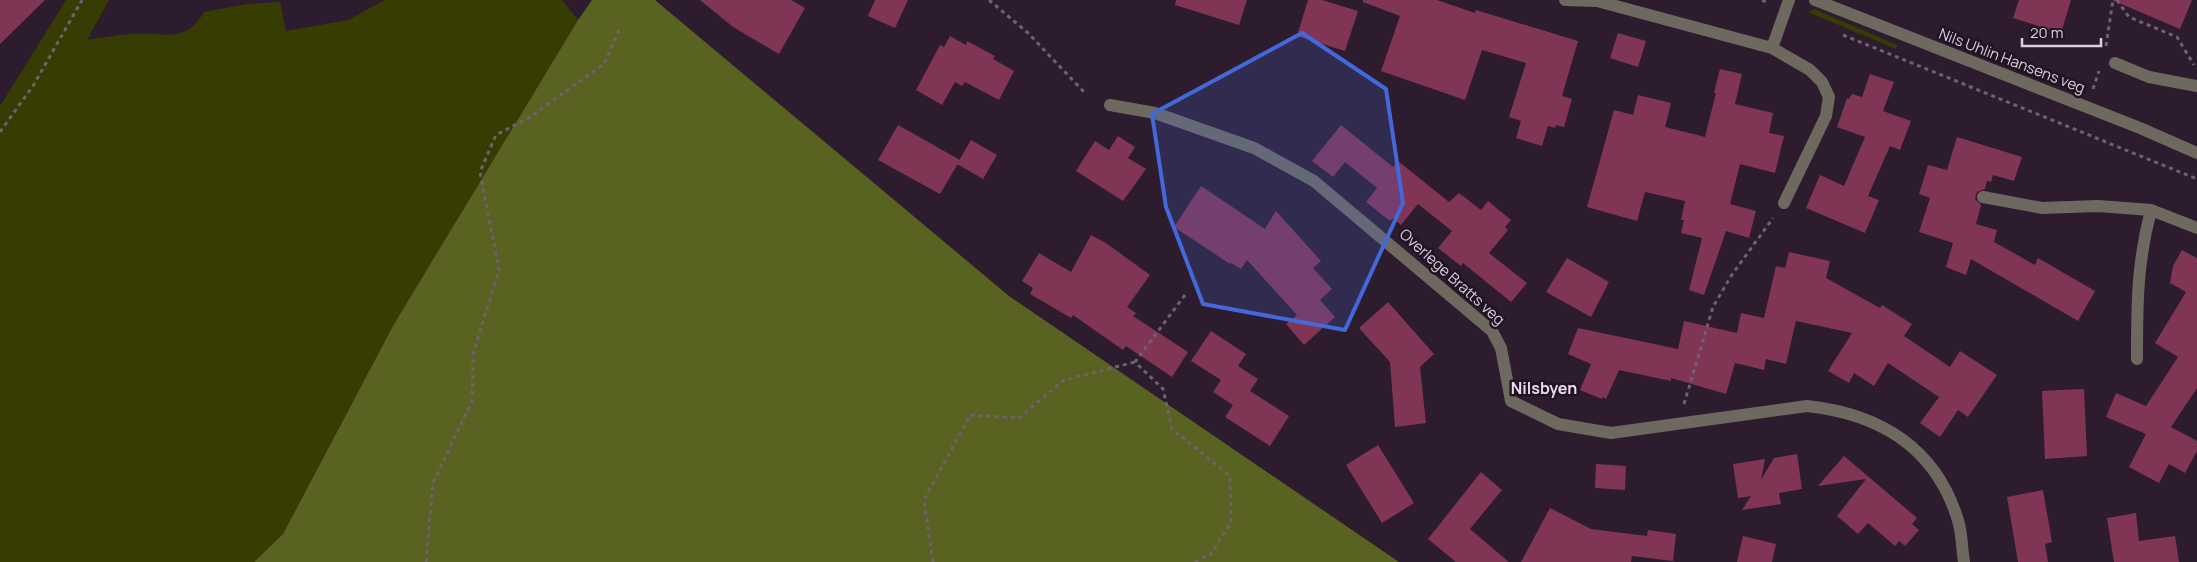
<svg xmlns="http://www.w3.org/2000/svg" width="2197" height="562" font-family="Manrope,sans-serif">
<style>
.green{fill:#373d02}
.forest{fill:#596221}
.building{fill:#813555}
.lines{fill:none;stroke-linecap:round;stroke-linejoin:round}
.path{stroke:#6f6171;stroke-width:3;stroke-dasharray:4 4;stroke-linecap:butt}
.minor{stroke:#6e695f;stroke-width:12}
.marked{fill:#4368d9;fill-opacity:0.2;stroke:#4368d9;stroke-width:4;stroke-linejoin:round}
.labels{text-anchor:middle;stroke-width:5;stroke-linejoin:round;paint-order:stroke}
.street-label{font-size:15px;fill:#dbd1dd;stroke:#221324}
.neighbourhood-label{font-size:16px;font-weight:bold;fill:#eed9f1;stroke:#221324}
</style>
<rect width="100%" height="100%" fill="#2c1c2e"/>
<path class="green" d="M66,0H109L87,40C102,38 116,35 131,34C161,31 185,46 204,12L247,4L280,2L286,31L348,20L385,0H562L578,20L394,324L283,534L254,562H0V106Z
M1814,9L1897,45L1896,49L1808,12Z"/>
<path class="forest" d="M592,0H655L1009,296L1399,562H254L283,534L394,324L578,20Z"/>
<path class="building" d="M0,0H45L0,44Z
M700,0H791L805,8L779,54L733,27Z
M875,0H908L895,28L868,16Z
M1176,0H1247L1239,25L1175,5Z
M1308,0H1322L1358,11L1345,51L1297,36Z
M1363,0H1437L1475,13L1476,10L1578,41L1562,96L1572,99L1564,127L1556,125L1555,128L1548,126L1542,146L1516,138L1521,121L1509,117L1526,63L1482,50L1465,100L1381,71L1400,16L1363,2Z
M2019,0H2071L2061,33L2013,18Z
M2112,0H2192L2180,29Z
M1618,33L1646,41L1638,67L1610,58Z
M950,36L966,45L967,41L995,56L993,59L1014,71L999,100L965,82L962,86L955,82L942,105L916,90L940,45L944,47Z
M1720,69L1742,74L1735,104L1773,113L1769,133L1784,136L1775,173L1740,164L1730,204L1756,211L1749,238L1726,231L1704,295L1689,290L1702,238L1681,233L1684,220H1681L1685,201L1645,192L1637,221L1587,207L1614,110L1633,115L1638,95L1671,103L1665,127L1705,137L1716,93H1714Z
M1870,74L1894,82L1883,111L1911,121L1900,150L1890,146L1868,196L1879,200L1865,233L1806,208L1820,175L1844,186L1865,137L1837,127L1847,98L1849,99L1852,94L1862,97Z
M898,125L960,160L940,194L878,160Z
M1341,125L1393,167L1398,161L1449,202L1459,193L1481,210L1488,201L1511,220L1505,227L1508,230L1489,253L1527,283L1511,302L1463,263L1461,266L1438,248L1452,231L1418,204L1401,225L1393,218L1390,221L1366,202L1377,188L1345,162L1333,177L1312,161Z
M1118,136L1135,147L1128,158L1146,169L1123,201L1076,171L1095,141L1109,150Z
M1957,137L2022,157L2014,181L1993,175L1991,182L1987,181L1985,189L1977,192L1975,199L1981,205L1976,224L1997,230L1994,242L2035,265L2038,258L2095,291L2078,321L1971,259L1966,275L1946,267L1953,243L1919,232L1930,198L1919,194L1928,165L1947,170Z
M971,140L997,155L983,179L957,164Z
M1201,186L1265,229L1276,211L1321,261L1313,268L1332,289L1320,300L1335,317L1304,345L1286,324L1297,315L1247,260L1241,269L1231,263L1230,264L1174,227Z
M1091,235L1106,243L1150,275L1127,307L1136,313L1133,316L1188,352L1172,377L1126,346L1123,350L1073,315L1071,318L1030,294L1033,288L1022,281L1039,253L1071,272Z
M2182,250L2197,258V388L2171,427L2197,441V451L2185,473L2169,464L2159,483L2129,467L2146,434L2106,417L2116,393L2146,406L2178,357L2155,343L2186,292L2170,283L2173,266Z
M1789,252L1830,261L1826,278L1880,308L1882,305L1912,324L1904,336L1950,367L1960,351L1997,375L1968,417L1958,410L1940,437L1920,423L1939,397L1888,363L1874,386L1854,373L1849,383L1828,371L1852,333L1796,321L1786,364L1766,359L1764,370L1735,363L1726,394L1671,378V381L1619,370L1606,399L1603,397L1602,399L1580,390L1591,364L1568,354L1578,328L1678,349L1684,321L1737,333L1741,313L1764,318L1776,266L1785,268Z
M1567,258L1609,282L1591,317L1546,292Z
M1388,302L1434,354L1420,367L1426,423L1395,427L1390,362L1359,328Z
M1211,331L1246,354L1238,366L1258,379L1250,391L1289,416L1270,446L1225,417L1233,405L1213,392L1221,380L1191,361Z
M2084,389L2087,456L2045,459L2042,391Z
M1378,445L1414,503L1382,523L1346,465Z
M1797,454L1802,489L1779,493L1781,504L1742,510L1751,496L1738,498L1733,464L1765,459L1761,480L1774,458Z
M1844,456L1917,518L1912,524L1919,530L1905,546L1899,541L1895,546L1868,523L1858,534L1837,516L1866,479L1818,486Z
M1596,464L1626,466L1625,490L1595,488Z
M1481,472L1502,490L1470,529L1509,562H1456L1428,539Z
M2043,490L2052,542L2045,544L2048,562H2018L2007,497Z
M1550,508L1591,529L1647,536L1648,530L1676,534L1673,561L1632,556L1631,562H1521Z
M2136,513L2139,541L2175,536L2179,562H2114L2107,518Z
M1743,536L1776,544L1772,562H1737Z"/>
<g class="lines">
<path class="path" d="M989,0L1028,33L1084,92
M1762,0L1768,3
M2117,0L2129,17L2177,37L2194,65
M1843,35L2197,179
M2106,46L2113,0
M2093,89L2099,71
M0,132L33,86L82,0
M1185,295L1135,362L1163,389L1172,429L1230,476L1231,522L1211,554L1194,562
M1684,404L1713,307L1731,276L1773,218
M426,562L433,483L472,401L473,354L499,270L480,172L496,135L530,117L604,64L619,30
M933,562L924,500L970,415L1019,418L1064,380L1135,362"/>
<path class="minor" d="M1565,0L1597,1L1772,48L1810,70L1822,82L1829,97L1826,116L1784,203
M1815,0L2140,128L2197,153
M1772,48L1789,0
M2115,63L2149,77L2197,86
M1110,105L1155,113L1254,148L1314,181L1492,331L1501,348L1511,401L1558,424L1611,433L1807,406C1881,414 1938,449 1959,524C1962,536 1962,550 1964,562
M1983,197L2042,208L2098,206L2151,210L2197,228
M2137,359C2137,304 2137,263 2151,210"/>
</g>
<path class="marked" d="M1302,33L1386,89L1403,203L1345,330L1203,304L1166,207L1152,114Z"/>
<g class="labels">
<g class="street-label">
<text transform="translate(2012 61) rotate(21)" y="5">Nils Uhlin Hansens veg</text>
<text transform="translate(1452 277) rotate(42)" y="5">Overlege Bratts veg</text>
</g>
<g class="neighbourhood-label">
<text x="1544" y="394">Nilsbyen</text>
</g>
</g>
<path d="M2022 38v8h79v-8" fill="none" stroke="#dbd1dd" stroke-width="2.5"/>
<text x="2030" y="38" font-size="15" fill="#dbd1dd" stroke="#221324" stroke-width="4" paint-order="stroke">20 m</text>
</svg>
